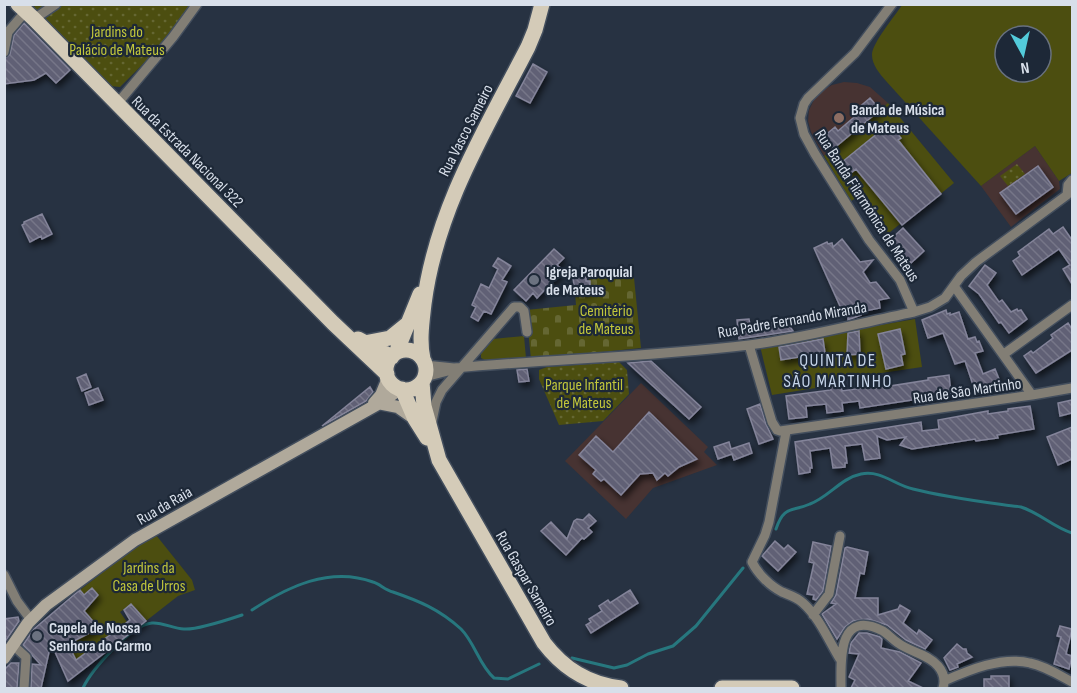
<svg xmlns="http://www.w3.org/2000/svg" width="1077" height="693" font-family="'Sofia Sans Condensed',sans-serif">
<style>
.education{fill:#473332}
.green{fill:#4c4e10;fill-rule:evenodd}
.cemetery{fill:url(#cemetery-stones)}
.park{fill:url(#park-dots)}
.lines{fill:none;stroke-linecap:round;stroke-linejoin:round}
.stream{stroke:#27777e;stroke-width:3}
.building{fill:url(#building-back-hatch);stroke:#84849a;stroke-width:1.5;filter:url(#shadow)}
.street-casing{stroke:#434e5d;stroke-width:12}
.secondary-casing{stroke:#434e5d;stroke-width:15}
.primary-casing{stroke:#434e5d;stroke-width:18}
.street{stroke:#827e75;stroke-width:9}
.secondary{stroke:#b0a99b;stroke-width:12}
.primary{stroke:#d4cbb8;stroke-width:15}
.education-dot{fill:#8d6e63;stroke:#1d2837;stroke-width:2}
.worship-dot{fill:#6b7280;stroke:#1d2837;stroke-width:2}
.labels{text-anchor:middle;stroke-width:4.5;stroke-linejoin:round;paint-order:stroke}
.park-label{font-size:16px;fill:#c2c73b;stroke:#1d2837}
.poi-label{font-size:16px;font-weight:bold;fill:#d8dfea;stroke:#1d2837;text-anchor:start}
.street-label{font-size:16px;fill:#d8dfea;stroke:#1d2837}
.neighbourhood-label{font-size:18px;letter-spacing:1.5px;fill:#c6d5ea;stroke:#1d2837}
</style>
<defs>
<pattern id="cemetery-stones" width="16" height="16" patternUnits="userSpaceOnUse" patternTransform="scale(1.5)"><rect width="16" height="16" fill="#4c4e10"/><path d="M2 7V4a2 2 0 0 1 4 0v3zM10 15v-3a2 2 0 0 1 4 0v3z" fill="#656733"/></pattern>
<pattern id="park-dots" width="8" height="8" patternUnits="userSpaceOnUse" patternTransform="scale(1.5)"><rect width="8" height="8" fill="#4c4e10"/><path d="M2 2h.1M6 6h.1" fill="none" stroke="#656733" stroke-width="1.8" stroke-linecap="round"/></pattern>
<pattern id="building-back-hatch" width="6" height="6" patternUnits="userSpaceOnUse" patternTransform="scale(1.5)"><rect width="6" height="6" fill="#606074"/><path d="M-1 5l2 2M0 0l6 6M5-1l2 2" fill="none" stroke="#767688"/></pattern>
<filter id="shadow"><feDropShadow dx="2.5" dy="4.5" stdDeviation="3" flood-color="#0009"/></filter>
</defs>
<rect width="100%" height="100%" fill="#273242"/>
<path class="education" d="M844,82L857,83L870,87L888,103L859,127L860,131L857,133L853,132L824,156L811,132L808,121L809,110L814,100L821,91L832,85Z
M1035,146L1059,181L1060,189L1011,227L981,186Z
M641,383L708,447L704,452L717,465L653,488L626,519L565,461Z"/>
<path class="green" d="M902,5H1072V173L1059,181L1035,146L981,186L886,81C880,74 872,65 872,55C872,43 895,16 902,5ZM1005,36H1041V72H1005Z
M888,103L954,183L902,225L900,224L885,236L856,198L851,201L824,156L853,132L857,133L860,131L859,127Z
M915,319L922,367L834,380V385L772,395L760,346Z
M524,336L526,358L487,361L481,358V352L493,339Z
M156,535L192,580L195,590L178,596L146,621L131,604L120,612L127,622L76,660L72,654L59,661L55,650L92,632L98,627L84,611L92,604L91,602L98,595H84L80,590L130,551Z"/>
<path class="cemetery" d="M630,274L634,278L641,348L531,359L526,310L576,305L575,292L590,291L589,278Z"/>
<path class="park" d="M35,4L191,5L152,55L120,87L110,86L106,82L34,8Z
M1017,164L1025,174L1008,186L1000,176Z
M619,362L627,370L629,394L603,421L559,425L539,379V370L547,367Z"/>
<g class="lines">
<path class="stream" d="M776,529C784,505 792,512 810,504C829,497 841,478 861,474C882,470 894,485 913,489C948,498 985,502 1021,507C1040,513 1053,527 1072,533
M252,610C287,587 330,566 373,582C380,584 385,590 393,592C419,601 439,609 461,629C475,643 479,665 494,678L508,679L539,664
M572,658L614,668L627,665L648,654L673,646L696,626L743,568
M83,688C92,669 131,625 152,623C163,622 173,629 184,629C195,630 230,619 242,615"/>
</g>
<path class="building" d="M24,23L70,70L56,83L46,73L34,80L4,84V59L10,54L14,35Z
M533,64L547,72L530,103L516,96Z
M870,98L880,110L833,149L823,137L835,127L838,131L860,112L857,109Z
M889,124L901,138L898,140L941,194L902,225L856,169L851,173L842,162Z
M1038,166L1053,187L1016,214L1000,193Z
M42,214L52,234L42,239L41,236L30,242L22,225L24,224V222Z
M1063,227L1072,240V284L1063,269L1070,265L1059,249L1022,275L1013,261L1020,256L1018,252L1049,229L1053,234Z
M903,228L924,251L911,263L890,240Z
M842,239L860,262L873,260L863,272L870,283L876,282L889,298L879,300L880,308L860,312L861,315L848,320V314L844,315L814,248L827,242L828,244L832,243L833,247Z
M554,249L564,258L557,265L563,270L537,298L533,293L526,301L514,290Z
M498,258L511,266L502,280L507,282L491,314L484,311L478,321L471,317L476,307L472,305L481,284L489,288L498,269L493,266Z
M985,265L996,273L987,285L999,302L1002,300L1011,312L1017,309L1018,311L1021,310L1027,319L1009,333L1001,322L999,323L979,294L969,286Z
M586,277V281H590V291L575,292L573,278Z
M946,310L947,314L950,313V315L959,312L968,339L975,337L977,342L979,341L983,351L975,353L983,374L995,369L1001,384L976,394L965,361L955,364L943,333L928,338L922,320Z
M749,319L750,325L786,321L793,331L739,339L737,320Z
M1068,323L1072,329V350L1036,373L1024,356L1031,351L1033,353L1053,338L1051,335Z
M900,329L905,354L901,355L903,365L886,369L878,334Z
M859,331L860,354L847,355L848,333Z
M823,339L825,353L781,360L779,347Z
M651,361L701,407L689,419L628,363Z
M527,369L529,381L519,382L517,370Z
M86,374L91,387L82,391L77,378Z
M949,375L951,394L860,408L859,401L842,403L843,411L827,413L826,404L806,406L807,417L789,419L786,396L831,390L830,387L841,386L842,391L877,386V388L928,380V378Z
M370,387L373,392L366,401L322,426Z
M98,388L103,400L89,405L85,393Z
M1072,400V413L1060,416L1058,403Z
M760,404L766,424L773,439L759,444L747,409Z
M1030,406L1034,429L997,435L998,438L976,441L975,439L912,449L900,445L906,437L887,440L877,436L880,458L865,460L862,444L845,446L847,463H845V467L833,468L830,448L810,451L812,468H810V472L799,474L795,442L921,422L922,431L939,429L938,420L988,411V414L1008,411V409Z
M649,412L697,459L679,467L668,476L665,473L657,480L653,473L640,474L621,495L604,479L601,481L593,474L596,470L579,455L596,436L613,452Z
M1072,427V459L1058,465L1047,437Z
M729,442L731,449L749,443L752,453L734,460L732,454L718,459L714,447Z
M589,514L596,521L588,528L592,532L584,539L582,538L566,555L541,531L551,522L567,539L574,521L577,519L583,520Z
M775,541L784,549L788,545L796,552L778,571L762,556Z
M813,542L831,546L823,591L816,600L813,599L814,595L807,594L814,563L809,562Z
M847,547L868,552L864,574L860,573L855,598H878V615L898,609L900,605L910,611L903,623L917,634L919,630L932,640L925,649L906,640L887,625L868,619L853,621L845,627L837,639L822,614L836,604L831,603L836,595L845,548Z
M92,588L98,595L84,611L99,628L68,644L76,660L130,620L124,610L131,604L146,621L68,681L51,643L41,688H31L32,664L41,665L23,645L34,629L75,594L80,590L84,595Z
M630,590L638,603L591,633L586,625L591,622L589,619L602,611L599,606L608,600L610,603Z
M18,617L19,621L4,643V619Z
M1060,626L1072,629L1066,654L1072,656L1069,669L1054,664L1061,637L1057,636Z
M859,633H867L880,637L882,639L881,648L900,652L921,663L908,681L923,688H851L855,680L849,677L859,654L849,653L851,643Z
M957,644L963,649H966L967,653L972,657L957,664L958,667L950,670L944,658Z
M11,663H19L17,688H4V670Z
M991,676H1009V688H984V679H991Z"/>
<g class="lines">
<g class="street-casing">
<path id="street" d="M892,4L855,53L808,98L804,104L800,118L804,134L815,154L869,240L900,280L914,312
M34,19L56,4
M4,52L8,32L26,11
M117,104L173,37L197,4
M954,286L1032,395
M749,345L772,422L777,430L780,431L1032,395L1072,388
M1004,354L1072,305
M425,365L454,368C552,359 651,357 749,345C805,338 859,323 914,312L930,307L945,298L961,276L976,262L1067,195L1068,185L1072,180
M425,377L448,371
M432,421L436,402L442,390L514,307H520L524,311L527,332
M786,432L769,522L765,535L752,562C758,574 770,586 782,592C789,595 797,597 803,603C819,617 829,641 840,659
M4,575L17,601L31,620
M813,615L829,594L840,536
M13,645L26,657L24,688
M944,681C969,670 1002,656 1030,663C1045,666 1059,675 1072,682
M841,688C841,661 837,608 883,631C889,635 892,639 898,643C910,652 928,654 938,666C944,673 945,681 943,688"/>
</g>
<g class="secondary-casing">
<path id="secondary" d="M374,403L381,395L388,378
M378,403L398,407L415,419
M4,658L28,623L46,605L135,540L385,400L401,388"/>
</g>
<g class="primary-casing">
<path id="primary" d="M18,4L34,19L333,323L387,374
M358,339L392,357
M364,343L390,338L406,325
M386 370a20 20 0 1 1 40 0a20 20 0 1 1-40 0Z
M396,353L420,294
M423,359C419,341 422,322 424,304C436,210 485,130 528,47L535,30L542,4
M422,382L424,406L439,460L544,643C564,669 588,684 621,688
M402,389L415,419L427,438
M722,688H792"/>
</g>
<use href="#street" class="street"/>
<use href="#secondary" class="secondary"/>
<use href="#primary" class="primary"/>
</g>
<circle class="education-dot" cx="839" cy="118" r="6"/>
<g class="worship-dot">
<circle cx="534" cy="280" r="6"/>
<circle cx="37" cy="636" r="6"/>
</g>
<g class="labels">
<g class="park-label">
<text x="117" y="37">Jardins do<tspan x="117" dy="18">Palácio de Mateus</tspan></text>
<text x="606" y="316">Cemitério<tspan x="606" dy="18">de Mateus</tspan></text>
<text x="584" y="390">Parque Infantil<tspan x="584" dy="18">de Mateus</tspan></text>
<text x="149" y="573">Jardins da<tspan x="149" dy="18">Casa de Urros</tspan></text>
</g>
<g class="poi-label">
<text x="851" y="115">Banda de Música<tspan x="851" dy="18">de Mateus</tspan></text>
<text x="546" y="277">Igreja Paroquial<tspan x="546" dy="18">de Mateus</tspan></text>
<text x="49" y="633">Capela de Nossa<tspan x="49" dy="18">Senhora do Carmo</tspan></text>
</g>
<g class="street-label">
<text transform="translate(465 130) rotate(-63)" y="6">Rua Vasco Sameiro</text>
<text transform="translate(188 151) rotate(45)" y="6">Rua da Estrada Nacional 322</text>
<text transform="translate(868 205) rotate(57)" y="6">Rua Banda Filarmónica de Mateus</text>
<text transform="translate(792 319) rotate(-10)" y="6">Rua Padre Fernando Miranda</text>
<text transform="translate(967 390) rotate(-8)" y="6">Rua de São Martinho</text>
<text transform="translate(164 505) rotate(-30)" y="6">Rua da Raia</text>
<text transform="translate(527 578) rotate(60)" y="6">Rua Gaspar Sameiro</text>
</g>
<g class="neighbourhood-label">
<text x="838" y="366">QUINTA DE<tspan x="838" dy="21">SÃO MARTINHO</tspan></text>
</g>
</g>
<rect width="1077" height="693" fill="none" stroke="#d8dfea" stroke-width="12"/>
<g transform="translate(1023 54) rotate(172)"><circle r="28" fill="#1d2837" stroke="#68717f" stroke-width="1.5"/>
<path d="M0-4.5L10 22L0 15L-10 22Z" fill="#53cbda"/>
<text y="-9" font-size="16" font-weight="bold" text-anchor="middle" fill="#d8dfea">N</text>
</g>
</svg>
